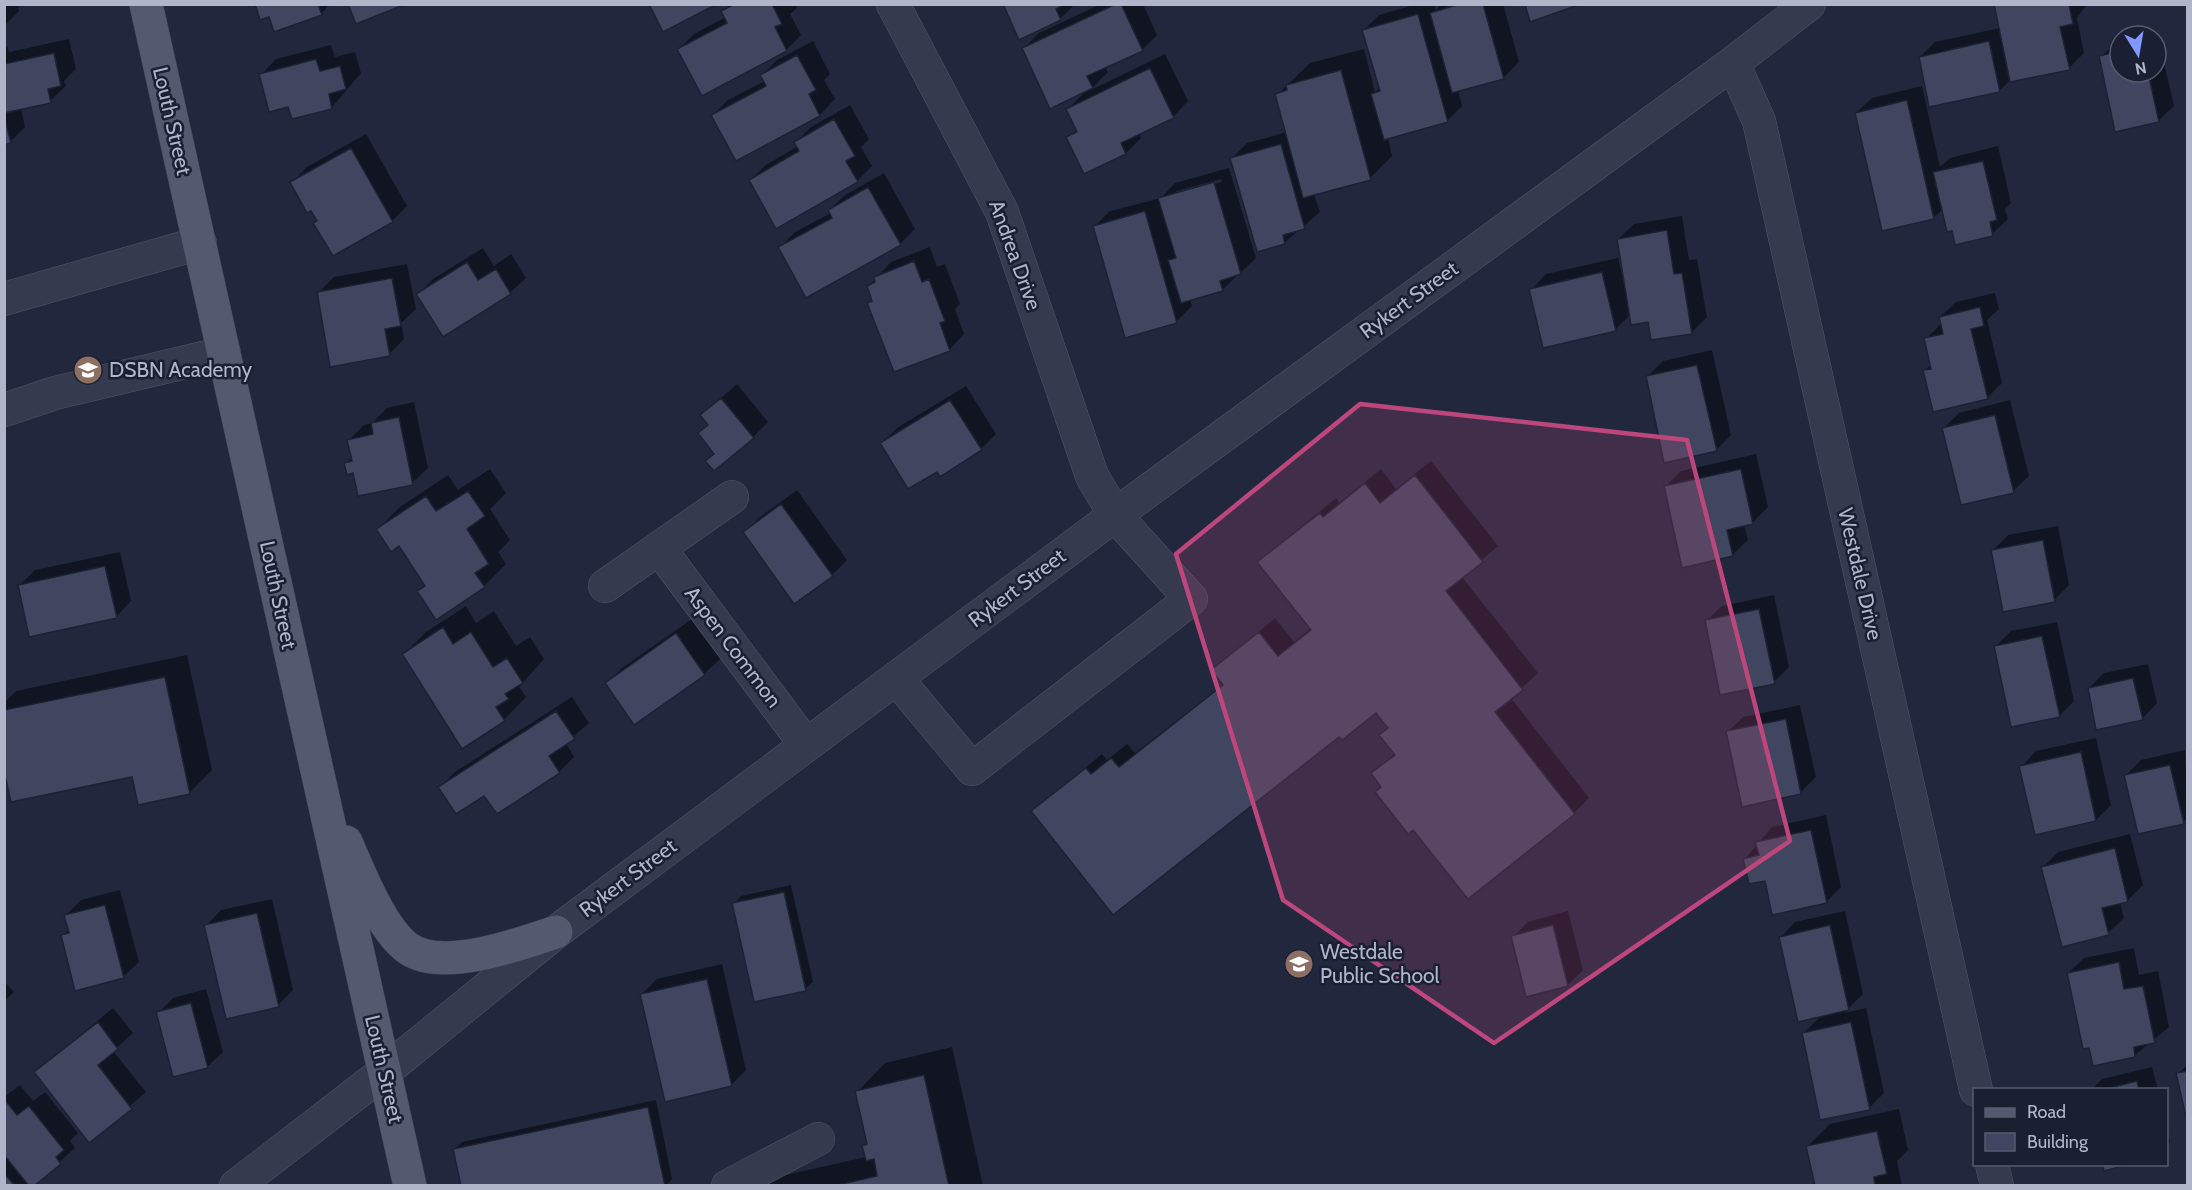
<svg xmlns="http://www.w3.org/2000/svg" width="2192" height="1190" font-family="Cabin,sans-serif">
<style>
.shadow{fill:#0007;fill-rule:evenodd}
.building{fill:#404660;stroke:#1c2234;stroke-width:1.5}
.lines{fill:none;stroke-linecap:round;stroke-linejoin:round}
.minor-casing{stroke:#505568;stroke-width:34}
.major-casing{stroke:#3e4456;stroke-width:34}
.minor{stroke:#353a4e;stroke-width:33}
.major{stroke:#53596e;stroke-width:33}
.marked{fill:#bd477c;fill-opacity:0.2;stroke:#bd477c;stroke-width:4.5;stroke-linejoin:round}
.labels{text-anchor:middle;stroke-width:5;stroke-linejoin:round;paint-order:stroke}
.street-label{font-size:21px;fill:#b1b5c9;stroke:#1a2032}
.poi-label{font-size:21px;fill:#b1b5c9;stroke:#1a2032;text-anchor:start}
</style>
<rect width="100%" height="100%" fill="#21283e"/>
<path class="shadow" d="M4,4H18L19,11L4,26Z
M256,4H330L321,14L270,15Z
M730,4H795L797,8L790,14L801,35L786,50L679,49L694,34L726,17L723,12Z
M1005,4H1075L1060,19Z
M1101,4H1143L1157,35L1142,50L1105,67L1108,72L1089,91L1165,54L1188,101L1173,117L1139,133L1141,138L1126,153L1085,172L1068,138L1077,129L1068,109L1087,90L1024,48L1039,33Z
M1417,4H1434L1436,10L1441,4H1503L1519,62L1504,77L1458,90L1462,106L1447,121L1388,138L1392,156L1370,178L1314,194L1320,212L1284,243L1232,158L1247,143L1287,132L1277,95L1310,63L1364,49L1375,92L1380,87L1364,30L1379,15Z
M1995,4H2087L2077,18L2084,53L2069,68L2011,79L1999,91L1920,57L1935,42L2000,28Z
M2157,32L2174,106L2158,121L2100,57L2120,40V72H2156V36H2140Z
M69,39L76,69L64,81L66,86L50,101L21,108L25,127L10,142L4,143V47L7,46L9,52Z
M813,41L830,74L824,80L835,99L820,115L737,159L713,115L728,100L765,81L762,75L777,60Z
M331,45L335,57L355,52L361,73L332,107L289,105L261,75L276,59Z
M1922,86L1940,167L1950,158L1998,146L2011,203L2005,209L2008,219L1992,234L1953,229L1943,209L1933,218L1856,113L1872,98Z
M850,105L869,139L861,147L872,166L857,181L750,180L766,165L798,146L796,142L811,127Z
M366,134L407,206L392,221L318,220L292,182L307,167Z
M1229,168L1256,258L1222,290L1190,299L1192,306L1176,322L1095,226L1110,211L1161,198L1175,183ZM1221,179L1222,182L1176,195V191Z
M884,173L915,229L900,244L780,247L795,232L831,213L829,210L845,195Z
M1682,216L1689,260L1697,259L1707,317L1692,332L1631,314L1615,330L1531,290L1546,274L1618,258L1623,280H1625L1618,239L1634,224Z
M930,247L937,267L945,264L960,304L955,309L964,334L949,350L869,303L873,299L869,286L891,262Z
M483,248L494,266L511,254L526,278L510,293L444,335L418,294L433,279Z
M407,264L416,309L401,323L404,339L389,354L318,293L334,277Z
M1995,293L1999,309L1987,320L2002,383L1987,398L1925,371L1931,364L1926,339L1942,323L1940,317L1956,302Z
M1712,350L1731,435L1716,450L1647,377L1663,361Z
M737,384L768,422L753,437L715,453L709,425L702,415Z
M966,386L996,434L981,449L937,470L882,443L897,428Z
M2010,400L2029,476L2013,491L1944,428L1959,413Z
M414,402L428,468L412,483L346,464L352,457L349,440L364,425L372,423L387,408Z
M1756,454L1768,507L1752,523L1744,525L1748,540L1732,555L1666,486L1681,471Z
M1431,461L1498,546L1462,577L1538,673L1511,698L1589,798L1574,813L1383,786L1373,774L1395,753L1389,727L1376,711L1339,734L1033,811L1102,754L1107,760L1127,744L1135,753L1224,684L1213,671L1275,618L1294,642L1311,628L1259,562L1336,498L1339,503L1381,469L1396,489Z
M490,469L506,493L490,509L510,540L498,552L506,564L484,586L419,591L426,584L400,544L378,529L400,507L448,475L458,490Z
M797,490L847,560L832,575L745,532L760,517Z
M2058,526L2069,585L2054,600L1992,551L2008,535Z
M120,552L131,601L116,617L19,586L35,570Z
M1774,595L1789,667L1774,682L1706,621L1722,606Z
M466,606L476,623L494,611L516,646L530,637L544,659L519,687L526,697L504,720L404,654L426,632Z
M692,619L720,659L704,674L635,723L607,683L622,668Z
M2057,622L2074,701L2059,716L1996,646L2011,631Z
M187,655L212,770L189,793L133,775L4,764V703L16,691Z
M2148,664L2157,703L2142,719L2089,688L2104,673Z
M572,697L589,723L566,743L574,757L559,772L485,794L440,787L455,772Z
M1800,705L1816,777L1800,793L1728,732L1743,717Z
M2096,738L2111,805L2096,820L2021,767L2036,751Z
M2185,750L2188,818L2183,822L2126,775L2141,760Z
M1826,815L1841,887L1826,902L1766,879L1745,859L1772,827Z
M2130,834L2143,885L2127,901L2120,902L2124,918L2108,933L2043,867L2058,852Z
M791,885L813,982L805,989L734,904L741,896Z
M120,890L139,962L123,977L63,935L70,929L66,915L81,900Z
M272,899L293,990L278,1005L206,926L221,910Z
M1568,911L1583,970L1568,985L1513,937L1528,922Z
M1845,911L1863,994L1844,1013L1866,1008L1884,1093L1869,1108L1804,1033L1822,1015L1780,938L1795,922Z
M2134,948L2139,975L2158,971L2169,1027L2135,1055L2068,973L2084,958Z
M722,964L746,1070L731,1085L642,994L657,979Z
M4,981L14,992L4,1001Z
M206,989L223,1052L207,1067L158,1013L173,998Z
M113,1008L133,1033L113,1051L146,1092L90,1141L36,1072Z
M952,1047L983,1186H754L759,1181L866,1157L864,1146L868,1142L857,1092L885,1063Z
M2188,1064V1115L2178,1074Z
M2152,1067L2158,1090H2091L2102,1079Z
M20,1085L33,1101L45,1092L78,1133L70,1141L75,1148L32,1186H4V1097Z
M656,1100L672,1179L666,1186H463L455,1149L462,1142Z
M1899,1109L1908,1150L1897,1161L1902,1186H1811L1815,1181L1808,1146L1830,1124Z
M2166,1127L2170,1142L2166,1145Z"/>
<path class="building" d="M255,4H318L322,15L274,32L269,17L260,20Z
M348,4H406L356,24Z
M649,4H717L663,32Z
M735,4H772L782,24L775,27L787,51L702,96L677,49L727,23L721,11Z
M1003,4H1065L1056,9L1061,20L1019,40Z
M1116,4H1121L1143,51L1087,76L1093,88L1050,109L1022,48Z
M1460,4H1483L1504,79L1452,93L1430,13Z
M1525,4H1581L1530,22Z
M1994,4H2069L2073,24L2060,27L2070,70L2010,82Z
M1418,14L1448,122L1384,140L1371,94L1380,91L1362,30Z
M1989,41L2000,92L1929,107L1919,57Z
M2120,51V72H2148L2159,122L2115,132L2099,56Z
M54,53L61,86L48,89L51,103L4,113V64Z
M797,55L816,90L809,94L820,116L736,161L711,115L766,86L760,75Z
M316,59L320,71L340,66L346,89L329,94L332,109L292,119L288,107L269,112L259,74Z
M1150,68L1174,118L1121,143L1126,154L1084,174L1066,137L1077,132L1066,109Z
M1341,70L1371,180L1303,198L1275,94L1287,90L1286,85Z
M1907,100L1934,219L1882,231L1855,113Z
M4,116L11,143L4,145Z
M834,119L855,156L846,161L858,182L776,229L749,180L799,151L794,142Z
M1281,144L1305,229L1283,235L1285,244L1257,252L1230,158Z
M351,148L393,222L333,256L313,223L317,221L311,211L307,213L290,182Z
M1983,161L1997,220L1990,222L1993,236L1955,245L1952,231L1947,232L1933,172Z
M1214,182L1241,274L1220,281L1223,291L1181,303L1168,260L1176,258L1158,198Z
M868,187L901,245L806,298L778,247L832,218L828,210Z
M1145,211L1177,323L1125,338L1093,226Z
M1667,230L1674,274L1682,273L1692,334L1651,340L1648,322L1631,325L1617,239Z
M914,261L922,282L929,279L945,321L940,323L950,351L894,372L867,303L872,301L867,286L875,282L874,277Z
M467,262L478,280L496,269L511,294L443,337L416,294Z
M1602,272L1616,331L1543,348L1529,289Z
M392,278L401,326L385,329L390,356L330,367L317,292Z
M1980,307L1984,326L1971,329L1988,399L1933,412L1923,370L1931,369L1924,338L1943,334L1939,317Z
M1697,365L1717,451L1664,463L1646,376Z
M721,398L754,438L714,471L705,461L714,454L698,433L708,425L700,415Z
M950,400L982,450L940,477L937,472L908,489L880,443Z
M1995,415L2014,493L1961,505L1942,428Z
M399,417L413,485L358,496L353,473L347,475L344,463L352,461L347,440L373,434L371,423Z
M1741,469L1753,524L1727,530L1733,556L1682,568L1664,486Z
M1415,475L1483,562L1446,591L1523,690L1495,712L1575,814L1468,899L1413,830L1408,834L1375,792L1381,787L1371,773L1395,755L1379,735L1388,728L1376,713L1342,740L1339,737L1113,915L1031,811L1086,768L1091,774L1111,758L1119,767L1223,685L1211,670L1259,632L1278,656L1311,630L1257,562L1320,513L1323,517L1365,483L1380,503Z
M468,491L485,516L467,529L489,564L475,573L485,587L436,620L417,591L425,586L399,546L391,552L376,529L426,496L436,511Z
M781,504L833,576L794,604L743,532Z
M2043,540L2055,602L2003,612L1991,550Z
M105,566L117,618L29,637L18,585Z
M1759,609L1775,684L1720,695L1705,620Z
M443,627L453,644L471,632L493,667L507,658L523,683L505,694L509,699L496,707L505,721L462,749L402,654Z
M676,633L705,675L634,725L605,683Z
M2042,636L2060,717L2011,727L1994,646Z
M165,677L190,794L138,805L132,777L11,802L4,771V710Z
M2133,678L2143,720L2096,730L2088,688Z
M556,711L575,739L549,756L560,773L497,814L484,796L456,814L438,787Z
M1786,719L1801,794L1742,807L1726,731Z
M2081,752L2096,821L2035,835L2019,766Z
M2170,765L2184,824L2138,834L2124,775Z
M1811,830L1827,903L1772,915L1765,881L1749,884L1743,859L1759,855L1755,842Z
M2115,848L2128,902L2102,908L2109,935L2062,947L2041,867Z
M784,892L806,991L754,1002L732,903Z
M105,905L124,978L75,991L61,935L69,933L64,915Z
M257,913L279,1007L226,1019L204,925Z
M1553,925L1568,986L1526,997L1511,936Z
M1830,925L1849,1010L1798,1022L1779,937Z
M2119,962L2124,989L2143,986L2155,1043L2134,1047L2135,1057L2093,1066L2089,1048L2083,1049L2067,973Z
M707,979L732,1086L665,1102L640,994Z
M191,1003L208,1068L173,1077L156,1012Z
M98,1022L118,1049L98,1065L132,1109L89,1143L34,1072Z
M1851,1022L1870,1110L1820,1120L1802,1033Z
M2188,1071V1117H2186L2176,1073Z
M924,1075L949,1186H833L877,1176L874,1159L866,1161L862,1146L867,1144L855,1091Z
M2137,1081L2139,1090H2102Z
M4,1099L17,1115L29,1106L64,1150L56,1157L61,1164L34,1186H29L4,1155Z
M648,1107L665,1186H461L453,1149Z
M1877,1131L1887,1174L1874,1177L1875,1186H1815L1806,1146Z
M2102,1164H2129L2104,1171Z
M4,1173L15,1186H4Z"/>
<g class="lines">
<g class="minor-casing">
<path id="minor" d="M893,4L1002,212L1092,476L1115,515L1191,599L972,769L896,678
M1733,63L1759,121L1976,1090
M4,299L200,243
M4,410L55,393L224,353
M659,548L806,745
M605,586L732,497
M1992,1164L1997,1186
M236,1186L384,1072L556,932L1115,515L1733,63L1809,4
M728,1186L818,1139"/>
</g>
<g class="major-casing">
<path id="major" d="M146,4C235,398 320,792 410,1186
M346,842C359,872 382,931 409,949C443,972 521,944 556,932"/>
</g>
<use href="#minor" class="minor"/>
<use href="#major" class="major"/>
</g>
<path class="marked" d="M1360,404L1687,440L1790,841L1494,1043L1283,900L1176,554Z"/>
<defs>
<g id="school-disc" transform="scale(1.5)"><circle r="9.5" fill="#8d6e63" stroke="#1a2032"/><path d="M0-5L7-2L0 1L-7-2ZM-4 1L0 2.5L4 1V4Q0 6-4 4Z" fill="#fff"/></g>
</defs>
<g fill-rule="evenodd">
<use href="#school-disc" x="88" y="370"/>
<use href="#school-disc" x="1299" y="964"/>
</g>
<g class="labels">
<g class="street-label">
<text transform="translate(172 121) rotate(77)" y="7">Louth Street</text>
<text transform="translate(1015 255) rotate(70)" y="7">Andrea Drive</text>
<text transform="translate(1409 300) rotate(-36)" y="7">Rykert Street</text>
<text transform="translate(1860 574) rotate(77)" y="7">Westdale Drive</text>
<text transform="translate(1017 588) rotate(-37)" y="7">Rykert Street</text>
<text transform="translate(278 595) rotate(78)" y="7">Louth Street</text>
<text transform="translate(733 647) rotate(53)" y="7">Aspen Common</text>
<text transform="translate(628 878) rotate(-37)" y="7">Rykert Street</text>
<text transform="translate(384 1069) rotate(77)" y="7">Louth Street</text>
</g>
<g class="poi-label">
<text x="109" y="377">DSBN Academy</text>
<text x="1320" y="959">Westdale<tspan x="1320" dy="24">Public School</tspan></text>
</g>
</g>
<rect width="2192" height="1190" fill="none" stroke="#b1b5c9" stroke-width="12"/>
<rect x="1973" y="1088" width="195" height="78" fill="#1a2032" stroke="#565c6e" stroke-width="1.5"/>
<rect x="1985" y="1108" width="30" height="9" fill="#53596e" stroke="#565c6e" stroke-width="1.5"/>
<text x="2027" y="1118" font-size="18" fill="#b1b5c9">Road</text>
<rect x="1985" y="1133" width="30" height="18" fill="#404660" stroke="#565c6e" stroke-width="1.5"/>
<text x="2027" y="1148" font-size="18" fill="#b1b5c9">Building</text>
<g transform="translate(2138 54) rotate(169)"><circle r="28" fill="#1a2032" stroke="#565c6e" stroke-width="1.5"/>
<path d="M0-4.5L10 22L0 15L-10 22Z" fill="#8097ff"/>
<text y="-9" font-size="16" font-weight="bold" text-anchor="middle" fill="#b1b5c9">N</text>
</g>
</svg>
